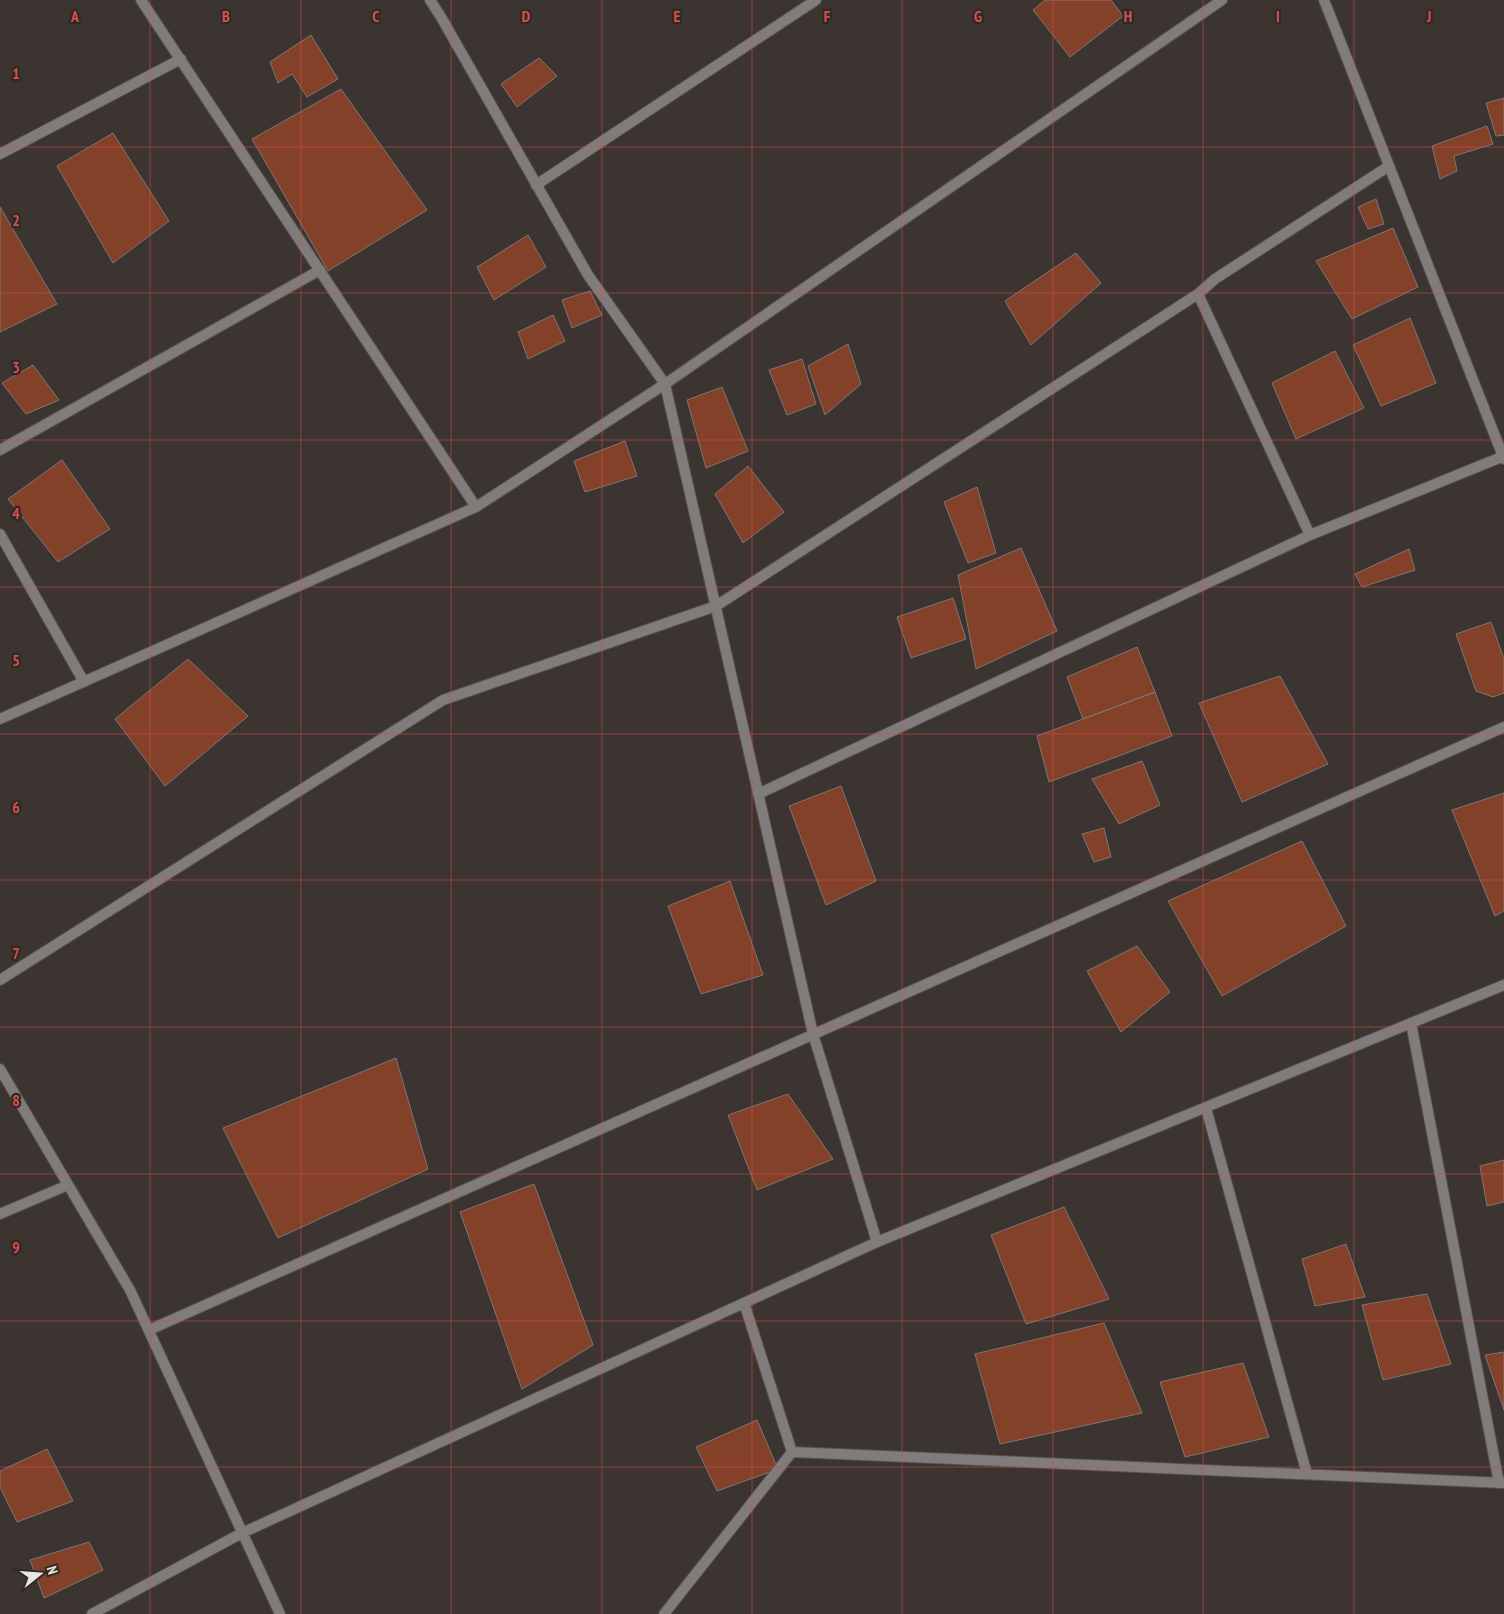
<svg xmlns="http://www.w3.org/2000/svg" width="1504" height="1614" font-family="'PT Sans Narrow',sans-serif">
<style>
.building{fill:#844129;stroke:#7e7674}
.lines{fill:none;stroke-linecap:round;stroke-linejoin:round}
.minor-casing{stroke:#57504d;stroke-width:12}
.minor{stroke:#807c7b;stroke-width:10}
.grid{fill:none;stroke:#da4e4d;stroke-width:1;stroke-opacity:0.55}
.grid-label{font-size:16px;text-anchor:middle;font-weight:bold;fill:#da4e4d;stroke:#302a27;stroke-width:4.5;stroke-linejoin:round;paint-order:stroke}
</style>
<rect width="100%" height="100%" fill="#3b3431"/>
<path class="building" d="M1045,0H1111L1123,16L1070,57L1033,10Z
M311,35L338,79L307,97L292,74L278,83L270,62Z
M539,58L557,76L517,107L501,84Z
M341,89L427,210L328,271L252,139Z
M1504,98V135L1496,136L1486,103Z
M1487,126L1493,144L1454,156L1457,171L1440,179L1432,146Z
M113,133L169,221L113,263L57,166Z
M1376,199L1384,224L1368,229L1358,207Z
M0,207L57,304L0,332Z
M1393,228L1418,287L1352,319L1316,261Z
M528,235L546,267L494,300L477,267Z
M1076,253L1101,283L1031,345L1005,301Z
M590,291L602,315L572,328L562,300Z
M553,315L565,341L528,359L518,332Z
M1410,318L1436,383L1381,406L1353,345Z
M848,344L861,384L825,415L808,366Z
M1335,351L1364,408L1296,439L1272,383Z
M802,359L816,404L787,415L769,370Z
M33,365L59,400L26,414L2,383Z
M722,387L748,451L706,468L687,400Z
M625,441L637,476L585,492L574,461Z
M62,460L110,529L58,562L8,499Z
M748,466L784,512L743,543L715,494Z
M977,487L996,553L968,563L944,502Z
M1021,548L1057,631L976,669L958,575Z
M1409,549L1415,570L1362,587L1355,574Z
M953,598L966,639L911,658L897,617Z
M1491,622L1504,659V693L1493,697L1476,691L1456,634Z
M1137,647L1155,692L1083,719L1067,677Z
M188,659L248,716L165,786L115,719Z
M1280,676L1328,764L1242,802L1199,703Z
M1155,692L1172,736L1049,782L1037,736Z
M1142,761L1160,805L1119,824L1092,779Z
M841,786L876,881L826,905L789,806Z
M1504,793V911L1495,916L1452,810Z
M1104,828L1111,857L1094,862L1082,834Z
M1302,841L1346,926L1222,996L1168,901Z
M730,881L763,975L701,994L668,906Z
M1137,946L1170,992L1121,1032L1087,971Z
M396,1058L428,1169L278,1238L223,1128Z
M788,1094L833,1159L757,1190L728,1115Z
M1504,1160V1202L1487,1206L1480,1166Z
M534,1184L593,1345L522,1389L460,1212Z
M1064,1207L1109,1299L1026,1324L991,1235Z
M1346,1244L1365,1297L1315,1306L1302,1259Z
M1427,1294L1451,1364L1383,1380L1362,1305Z
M1104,1323L1142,1413L1000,1444L975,1354Z
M1504,1352V1410L1485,1355Z
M1243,1363L1269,1437L1185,1457L1160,1382Z
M757,1420L778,1469L717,1491L696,1447Z
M47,1449L73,1501L17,1522L0,1487V1471Z
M89,1542L103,1570L44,1598L30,1560Z"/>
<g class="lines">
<g class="minor-casing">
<path id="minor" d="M1324,0L1504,459
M0,154L181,59
M536,185L816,0
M1198,294L1310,535
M0,450L320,270
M476,507L665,384L1222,0
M0,534L84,682
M0,719L476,507L141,0
M758,794L1310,535L1504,456
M0,980L443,700L716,606L1198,294L1215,279L1389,166
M1411,1023L1499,1483
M0,1069L130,1290L280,1614
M1206,1108L1307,1474
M0,1214L68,1185
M877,1242L1504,985
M744,1303L792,1452
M149,1330L1504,727
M92,1614L242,1533L877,1242L813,1034L665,384L588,275L441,17L430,0
M664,1614L792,1452L1504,1483"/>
</g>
<use href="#minor" class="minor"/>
</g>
<path class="grid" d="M150,0V1614M301,0V1614M451,0V1614M602,0V1614M752,0V1614M902,0V1614M1053,0V1614M1203,0V1614M1354,0V1614M0,147H1504M0,293H1504M0,440H1504M0,587H1504M0,734H1504M0,880H1504M0,1027H1504M0,1174H1504M0,1321H1504M0,1467H1504"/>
<g class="grid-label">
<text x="75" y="22">A</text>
<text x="226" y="22">B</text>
<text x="376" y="22">C</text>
<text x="526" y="22">D</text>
<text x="677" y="22">E</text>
<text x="827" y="22">F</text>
<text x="978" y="22">G</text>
<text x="1128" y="22">H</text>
<text x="1278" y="22">I</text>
<text x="1429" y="22">J</text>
<text x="16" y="79">1</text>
<text x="16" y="226">2</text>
<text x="16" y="373">3</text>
<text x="16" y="519">4</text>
<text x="16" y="666">5</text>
<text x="16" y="813">6</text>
<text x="16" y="959">7</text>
<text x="16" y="1106">8</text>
<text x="16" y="1253">9</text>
</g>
<g transform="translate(40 1574) rotate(73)" stroke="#302a27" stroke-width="4" paint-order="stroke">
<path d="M0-4L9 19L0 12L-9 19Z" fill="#e9e5e3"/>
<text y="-8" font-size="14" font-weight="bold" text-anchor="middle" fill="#e9e5e3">N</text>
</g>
</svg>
